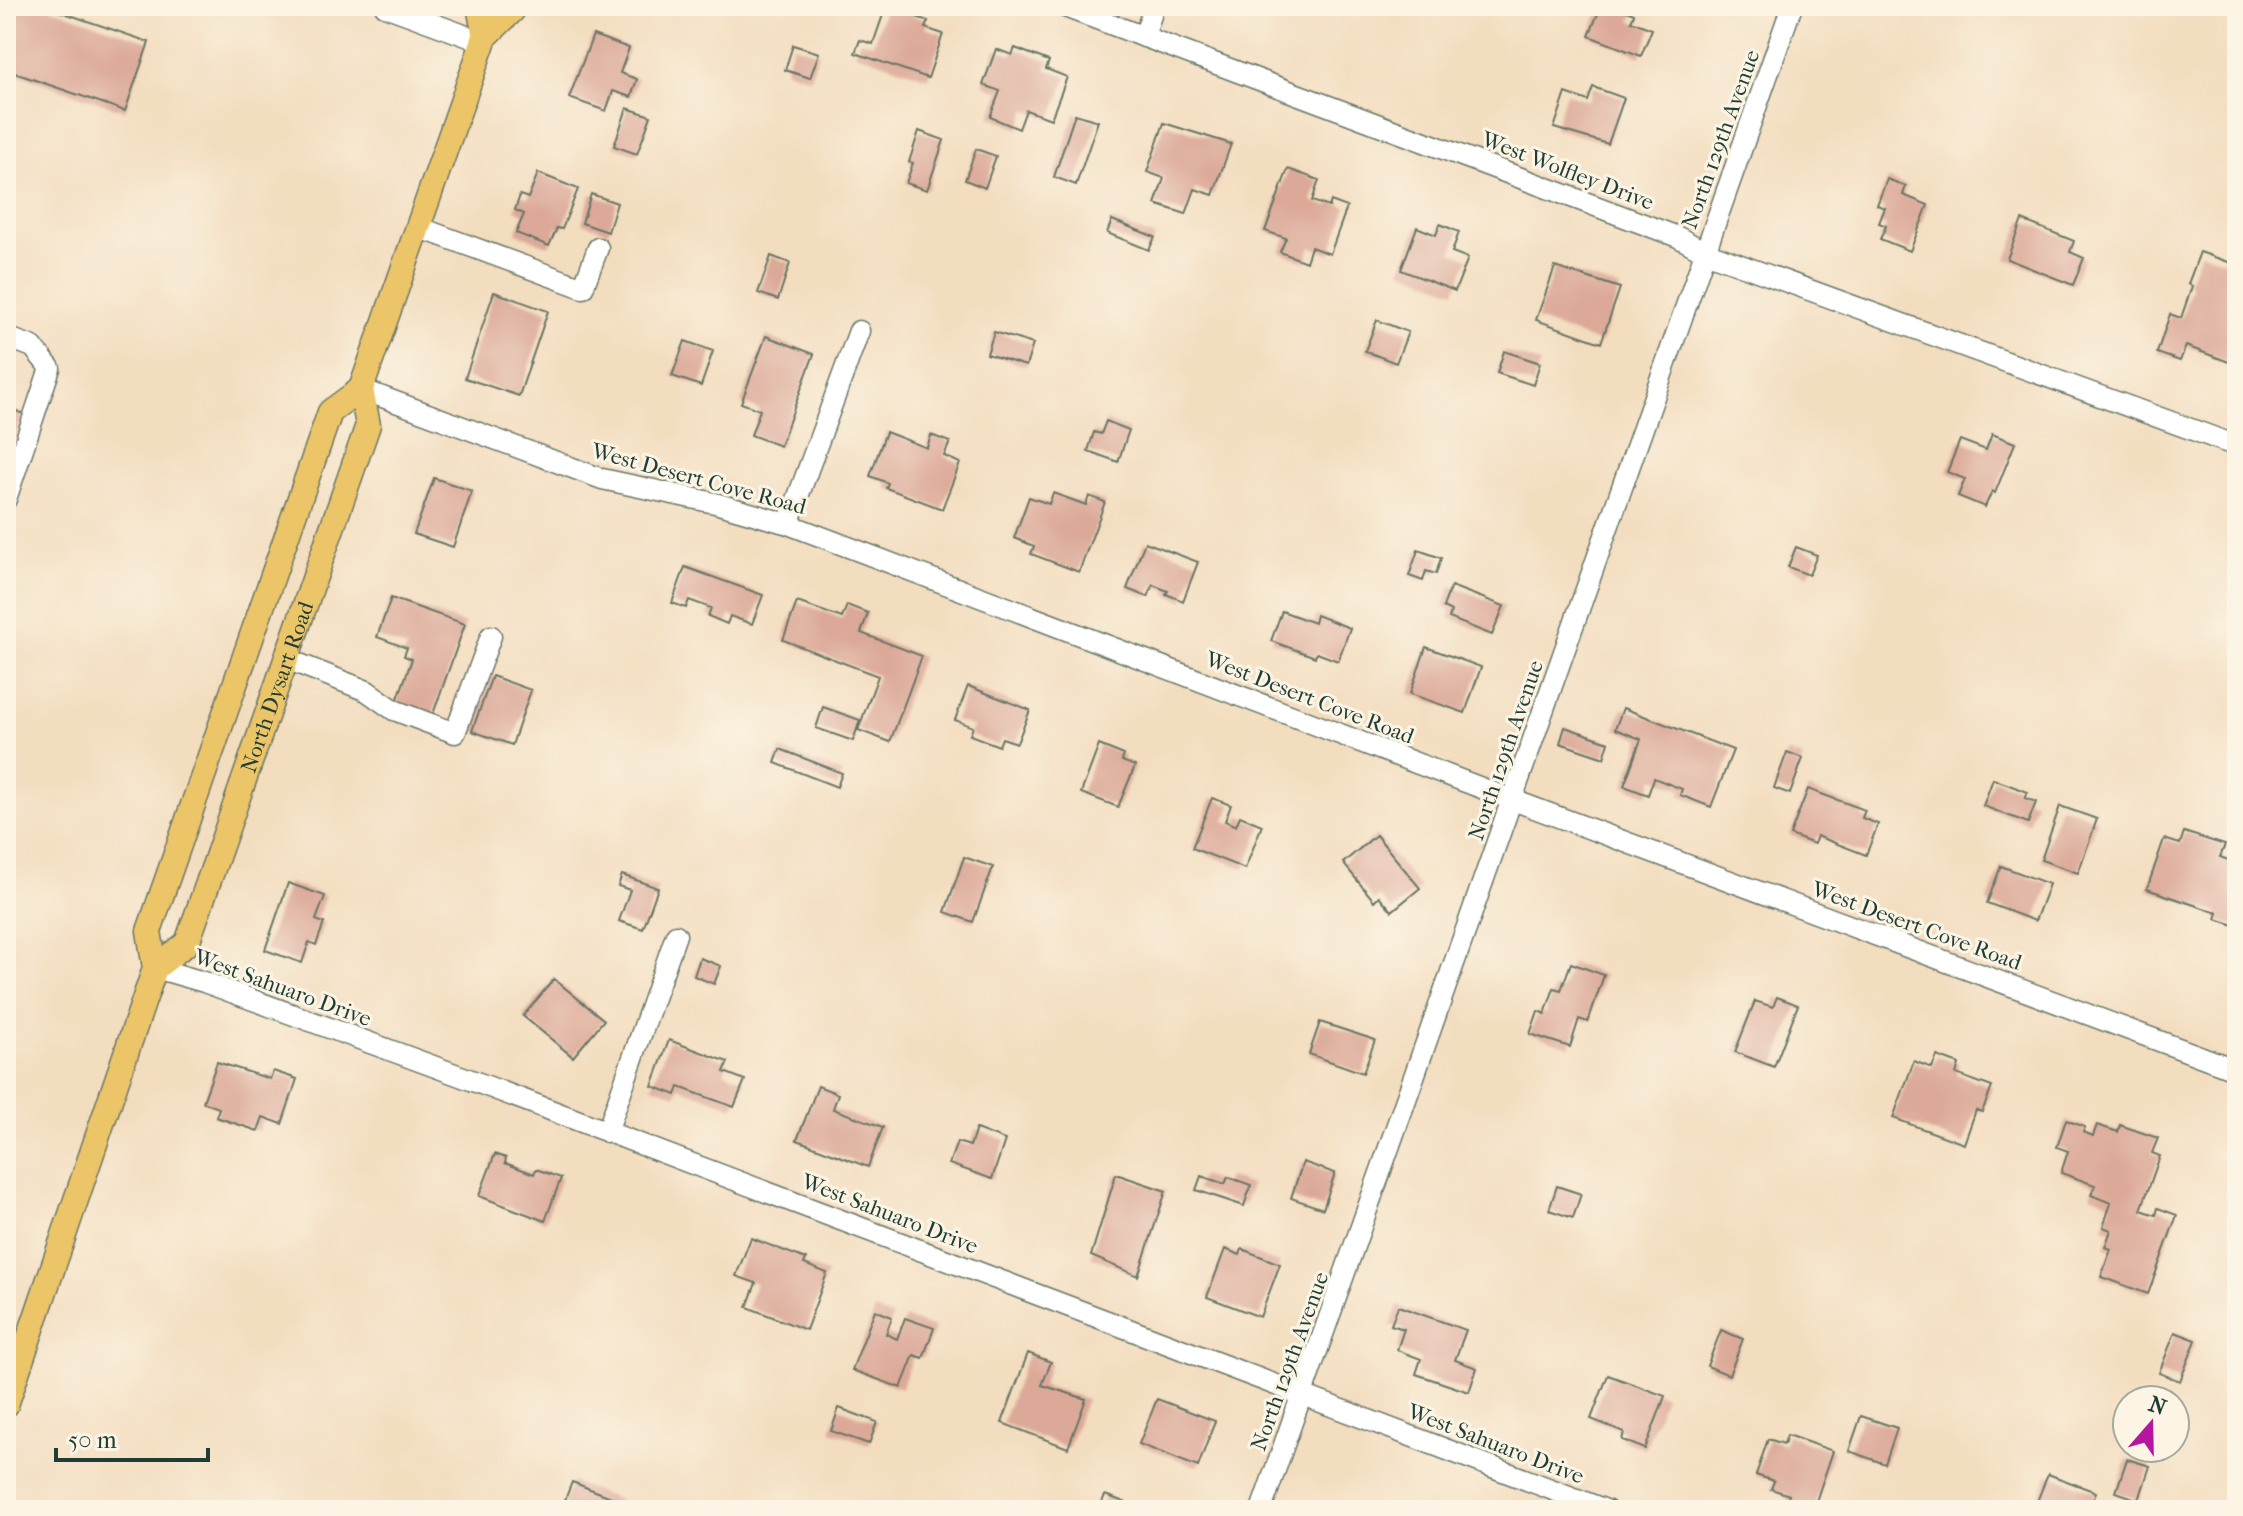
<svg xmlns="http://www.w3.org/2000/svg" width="2243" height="1516" font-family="'IM FELL French Canon',serif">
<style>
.building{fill:#dca998}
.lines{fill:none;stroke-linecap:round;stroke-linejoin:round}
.minor-casing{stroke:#697565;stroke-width:23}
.major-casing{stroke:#697565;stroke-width:27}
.minor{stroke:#fff;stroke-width:20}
.major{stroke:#edc569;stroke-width:24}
.labels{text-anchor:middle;stroke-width:6;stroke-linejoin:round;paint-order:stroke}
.street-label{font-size:22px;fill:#1f3d34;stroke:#fcf5e5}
</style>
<rect width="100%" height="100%" fill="#fcf5e5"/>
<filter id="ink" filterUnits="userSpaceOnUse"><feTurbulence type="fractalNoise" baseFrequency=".0125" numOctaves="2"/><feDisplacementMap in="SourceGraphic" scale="16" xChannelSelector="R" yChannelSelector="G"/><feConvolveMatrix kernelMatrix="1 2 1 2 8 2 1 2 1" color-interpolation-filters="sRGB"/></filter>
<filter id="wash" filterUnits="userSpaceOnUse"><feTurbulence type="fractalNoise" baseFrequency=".006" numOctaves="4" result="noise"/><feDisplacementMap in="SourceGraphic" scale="32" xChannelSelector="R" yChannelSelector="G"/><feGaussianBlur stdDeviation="1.8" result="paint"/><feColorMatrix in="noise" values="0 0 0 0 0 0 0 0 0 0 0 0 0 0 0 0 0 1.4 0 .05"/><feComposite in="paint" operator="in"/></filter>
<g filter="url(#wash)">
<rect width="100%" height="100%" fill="#f3ddbf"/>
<g id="blocks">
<path class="building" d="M13,6H44L149,42L125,111L6,70V27Z
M886,6L928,21L925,28L943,34L928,78L855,53L860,40L873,44Z
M1601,6H1615L1634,14L1631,21L1652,29L1641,56L1589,36Z
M593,35L629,48L620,73L637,79L631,97L613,91L606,111L569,98Z
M793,45L819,53L810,78L785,70Z
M1015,48L1049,61L1046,69L1067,77L1051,119L1026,110L1019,129L990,117L1000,91L983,85L996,49L1012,55Z
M1593,87L1624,98L1608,144L1554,128L1566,93L1588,101Z
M627,108L651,116L637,154L614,146Z
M1075,114L1098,121L1076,185L1054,177Z
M1164,123L1231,144L1213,195L1195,189L1186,214L1155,204L1164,178L1147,172Z
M919,131L944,140L927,190L906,183L913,163L909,162Z
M976,149L996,156L985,188L965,180Z
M1288,169L1319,180L1312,201L1329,207L1331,201L1347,207L1330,254L1311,247L1306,262L1280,252L1286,238L1265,231Z
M538,173L578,189L562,229L557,228L549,246L516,233L524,214L515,210L520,195L528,198Z
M1887,179L1906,186L1903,195L1928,205L1910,251L1880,239L1886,226L1879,223L1885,208L1877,205Z
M591,194L617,203L608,232L582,223Z
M1112,220L1155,237L1149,250L1107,233Z
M2022,220L2074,241L2070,252L2084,258L2073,285L2007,259Z
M1440,224L1459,232L1452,252L1468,258L1455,291L1401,270L1417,227L1436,235Z
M2200,252L2237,265V289L2232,303L2237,305V365L2186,346L2180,361L2157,353L2170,314L2181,318L2192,286L2188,284Z
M771,256L790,263L778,300L758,293Z
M1555,267L1620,288L1601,343L1536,320Z
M494,292L548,311L519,396L465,378Z
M1377,320L1408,332L1396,363L1365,351Z
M994,332L1033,344L1026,366L987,354Z
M766,336L814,354L780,446L751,435L760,410L741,403Z
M685,341L713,351L701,386L672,376Z
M1504,351L1540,363L1533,385L1497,373Z
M6,407L24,414L6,464Z
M1106,421L1129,430L1118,462L1088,451L1094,432L1101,434Z
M886,432L927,448L931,435L950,442L944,456L960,463L942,509L886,488L888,483L870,476Z
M1992,434L2015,443L1995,493L1992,491L1985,507L1958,496L1965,479L1947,472L1960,440L1986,450Z
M434,478L472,491L453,547L414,534Z
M1053,493L1086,505L1089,496L1105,502L1079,572L1031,554L1034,546L1014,538L1029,497L1049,504Z
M1145,542L1198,562L1183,601L1166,594L1168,591L1153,585L1148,597L1127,589Z
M1796,547L1817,555L1809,575L1788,567Z
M1418,550L1441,558L1436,574L1426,571L1423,581L1409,576Z
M685,567L763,595L752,624L730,616L727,624L708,616L711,608L689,600L686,608L672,603Z
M1451,586L1504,606L1492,635L1449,618L1451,611L1443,607Z
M391,598L465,624L432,717L396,704L412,659L404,656L407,648L377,637Z
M797,602L842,618L847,605L868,613L861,633L922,656L890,742L858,730L878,676L783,640Z
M1282,611L1314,623L1316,615L1350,628L1338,661L1317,653L1315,657L1271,641Z
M1426,647L1481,667L1465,713L1410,694Z
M492,676L531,690L512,745L472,731Z
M968,686L1030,710L1017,743L1002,738L999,746L970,735L973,727L955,720Z
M823,707L860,720L853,741L816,728Z
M1623,708L1733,750L1711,807L1680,795L1682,789L1654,778L1648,795L1624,786L1641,739L1615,729Z
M1565,727L1609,742L1604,758L1560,743Z
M1099,745L1124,755L1122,761L1135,766L1118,807L1081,793Z
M780,749L842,773L837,787L775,763Z
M1787,752L1803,758L1790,794L1774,788Z
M1993,779L2028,792L2025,798L2036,802L2028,823L1983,806Z
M1808,789L1865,810L1862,818L1878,824L1866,855L1817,836L1814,844L1790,835Z
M1212,798L1231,805L1225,821L1236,826L1240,816L1262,825L1245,869L1192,848Z
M2060,806L2097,819L2078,873L2041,860Z
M2184,832L2225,845L2220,857L2237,863V926L2216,919L2218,913L2147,889L2164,839L2180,844Z
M1376,835L1420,888L1392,911L1379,896L1374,901L1343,863Z
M964,857L993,867L973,922L945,912Z
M2001,866L2049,884L2035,921L1987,903Z
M622,875L658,888L643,929L619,921L630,890L618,886Z
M288,883L325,896L316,920L324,923L316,945L309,942L302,963L265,950Z
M700,958L721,966L714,984L694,976Z
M1571,963L1604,975L1588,1022L1579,1019L1570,1047L1530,1034L1538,1011L1545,1014L1554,988L1561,990Z
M554,979L604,1020L573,1057L523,1016Z
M1777,997L1798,1005L1774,1067L1735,1052L1755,1001L1773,1007Z
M1320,1022L1375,1040L1363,1073L1309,1054Z
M669,1040L728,1062L724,1072L745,1080L734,1107L679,1087L676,1095L652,1086Z
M1937,1056L1959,1064L1956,1074L1992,1087L1982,1112L1976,1110L1964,1144L1893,1118L1914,1061L1932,1068Z
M217,1062L270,1079L273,1071L297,1079L282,1124L263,1117L258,1131L216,1117L219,1108L203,1102Z
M818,1086L838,1094L833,1109L883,1127L868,1167L797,1140Z
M2066,1120L2085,1127L2083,1132L2093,1136L2097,1125L2118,1132L2120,1125L2158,1138L2152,1153L2160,1156L2141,1210L2156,1215L2158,1208L2177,1215L2148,1294L2101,1277L2111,1249L2105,1247L2111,1230L2103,1227L2111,1203L2091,1195L2095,1185L2061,1173L2068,1151L2057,1147Z
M976,1129L1005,1140L992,1179L949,1164L957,1142L970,1146Z
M495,1154L506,1158L505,1163L534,1174L536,1169L561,1178L545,1221L479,1196Z
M1303,1162L1335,1173L1323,1209L1291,1198Z
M1116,1174L1166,1191L1138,1276L1091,1256Z
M1201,1176L1225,1184L1228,1177L1251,1185L1244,1206L1196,1190Z
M1557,1186L1581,1194L1573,1218L1549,1210Z
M751,1238L806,1259L804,1264L827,1273L806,1330L747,1307L756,1283L736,1276Z
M1225,1249L1240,1255L1242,1249L1280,1264L1260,1317L1207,1297Z
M1398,1306L1466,1330L1455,1360L1477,1368L1469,1392L1416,1374L1421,1359L1397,1350L1404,1329L1391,1325Z
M875,1310L892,1317L886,1334L897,1339L905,1318L934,1328L923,1358L914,1355L901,1388L852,1370Z
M1721,1330L1743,1339L1729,1375L1707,1366Z
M2175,1332L2196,1340L2180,1381L2159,1373Z
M1028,1353L1051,1362L1042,1385L1086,1399L1068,1448L1002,1423Z
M1608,1375L1665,1396L1645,1449L1622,1440L1624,1432L1591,1419Z
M1157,1399L1215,1421L1198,1467L1139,1444Z
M839,1408L877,1422L869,1444L831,1431Z
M1861,1416L1897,1428L1885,1464L1849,1451Z
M1787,1435L1833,1451L1813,1510H1784L1789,1495L1771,1489L1774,1481L1756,1475L1768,1439L1784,1444Z
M2127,1459L2150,1466L2139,1500L2116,1492Z
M2048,1474L2096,1492L2089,1510L2034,1509Z
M572,1482L619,1500L615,1510H561Z
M1105,1495L1135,1506L1133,1510H1099Z"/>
</g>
</g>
<g filter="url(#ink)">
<use href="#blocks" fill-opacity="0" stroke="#697565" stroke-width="2"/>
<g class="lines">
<g class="minor-casing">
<path id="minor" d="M385,6L483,42
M1062,6L1678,237L1705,252L2237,446
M1144,37L1154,6
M418,227L583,288L598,248
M6,337L33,347L50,368L6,499
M361,389L602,479L715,503L788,524L1513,800L2237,1070
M788,524L859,331
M287,659L367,691L394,710L455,733L491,636
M155,968L204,982L463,1077L1606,1510
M607,1132L676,935
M1261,1510L1792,6"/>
</g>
<g class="major-casing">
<g id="major">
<path d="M479,6L485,37"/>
<path id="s1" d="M155,968L187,943L368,425L361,389L485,37L512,11L514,6"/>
<path d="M6,1405L155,968L149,931L330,412L361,389"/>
</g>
</g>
<use href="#minor" class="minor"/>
<use href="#major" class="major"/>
</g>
</g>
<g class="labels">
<g class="street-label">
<text transform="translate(1720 139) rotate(-70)" y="8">North 129th Avenue</text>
<text transform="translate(1568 170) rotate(21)" y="8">West Wolfley Drive</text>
<text transform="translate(699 478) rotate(15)" y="8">West Desert Cove Road</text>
<text dy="8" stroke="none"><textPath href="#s1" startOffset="312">North Dysart Road</textPath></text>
<text transform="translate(1310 697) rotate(21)" y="8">West Desert Cove Road</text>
<text transform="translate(1505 750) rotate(-71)" y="8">North 129th Avenue</text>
<text transform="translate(1917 925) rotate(20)" y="8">West Desert Cove Road</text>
<text transform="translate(283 987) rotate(20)" y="8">West Sahuaro Drive</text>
<text transform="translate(890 1213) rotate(21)" y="8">West Sahuaro Drive</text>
<text transform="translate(1289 1361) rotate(-70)" y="8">North 129th Avenue</text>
<text transform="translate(1496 1443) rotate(21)" y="8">West Sahuaro Drive</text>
</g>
</g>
<rect width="2243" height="1516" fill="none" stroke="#fcf5e5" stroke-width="32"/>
<g transform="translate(2151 1424) rotate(20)"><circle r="38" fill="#fcf5e5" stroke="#a4ab9e" stroke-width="2"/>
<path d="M0-6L14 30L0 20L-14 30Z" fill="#b5179e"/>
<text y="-12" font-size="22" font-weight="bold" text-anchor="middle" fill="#1f3d34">N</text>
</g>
<path d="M56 1448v12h152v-12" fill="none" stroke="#1f3d34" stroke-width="4"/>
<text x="68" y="1448" font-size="24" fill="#1f3d34" stroke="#fcf5e5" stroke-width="6" paint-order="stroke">50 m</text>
</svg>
